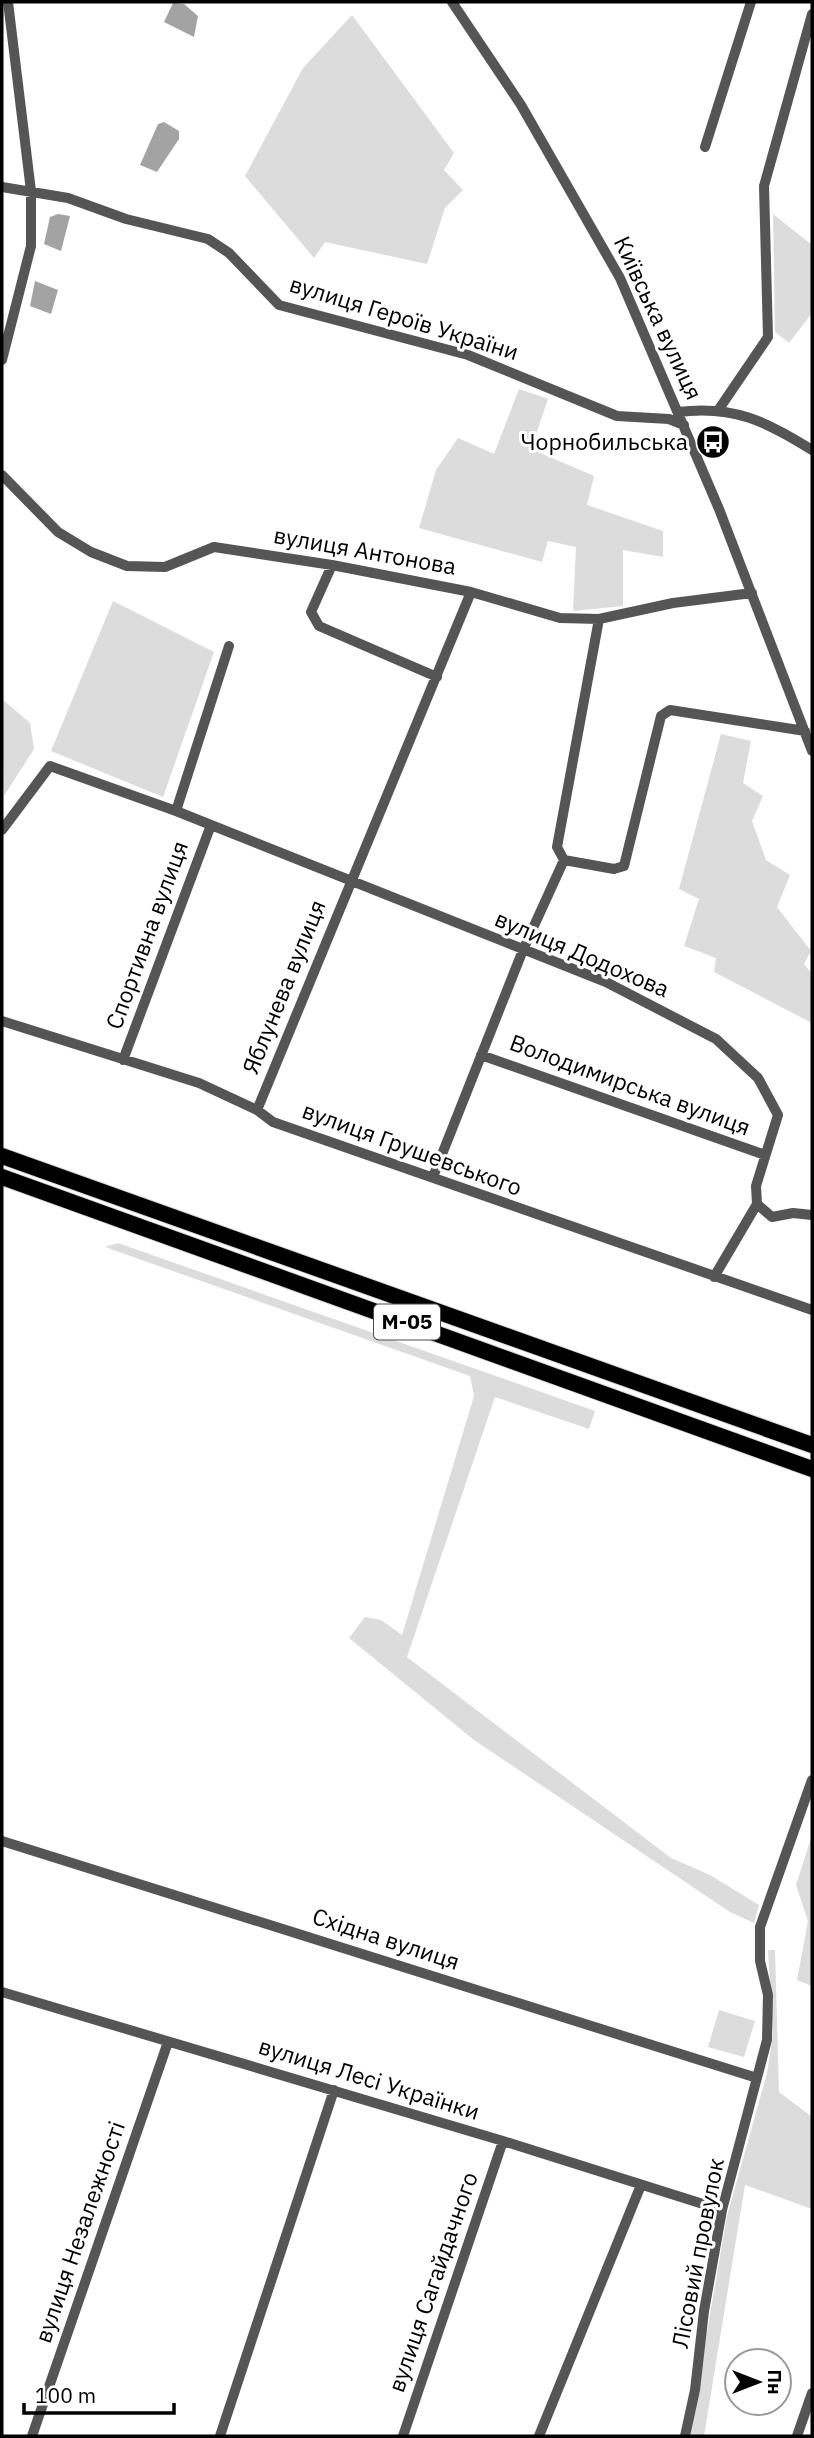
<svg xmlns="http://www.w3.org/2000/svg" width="814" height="2438" font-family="'IBM Plex Sans',sans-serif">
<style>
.green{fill:#dcdcdc}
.water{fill:#a3a3a3}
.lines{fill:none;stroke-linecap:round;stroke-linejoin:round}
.highway-casing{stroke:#dbdbdb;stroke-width:18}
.minor{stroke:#555;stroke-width:10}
.highway{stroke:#000;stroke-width:16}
.labels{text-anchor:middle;stroke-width:6;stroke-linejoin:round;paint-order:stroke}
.shield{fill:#fff;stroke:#4c4c4c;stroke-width:2}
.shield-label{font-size:21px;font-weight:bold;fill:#000}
.street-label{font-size:23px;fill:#000;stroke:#fff}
.poi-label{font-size:23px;fill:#000;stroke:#fff;text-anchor:end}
</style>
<rect width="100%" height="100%" fill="#fff"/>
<path class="green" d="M352,15L454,153L444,170L463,190L445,208L427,264L325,242L314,258L245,176L303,68Z
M773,214L812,245V313L789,343L775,332Z
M519,389L548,399L531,449L594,476L587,505L663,531V557L623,550V606L573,611L576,547L548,541L542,562L419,528L436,470L458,438L494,454Z
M113,601L214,652L163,797L51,751Z
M2,699L30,723L34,749L4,796Z
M721,734L751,741L743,783L763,796L752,821L766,860L790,875L777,907L811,951L804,964L812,974V1023L714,972L716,958L684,946L699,899L679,889Z
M118,1243L595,1411L589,1429L495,1397L407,1657L671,1858L710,1875L759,1905L754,1923L730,1912L474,1740L349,1638L365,1617L381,1620L402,1635L474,1396L470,1376L105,1247Z
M812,1835V1986L797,1980L808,1921L796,1885Z
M768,1950H775L779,2092L812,2117V2209L745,2185L704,2436H689L727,2216L767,2073L773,2035Z
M719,2010L755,2021L744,2057L708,2047Z"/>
<path class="water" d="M173,3L184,4L198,16L194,37L164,22Z
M164,122L179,131V139L157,172L140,165L158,124Z
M58,214L70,216L61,251L44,244L50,217Z
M35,281L58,290L51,314L30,306Z"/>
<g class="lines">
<g class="highway-casing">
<path id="highway" d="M2,1156L812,1445
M2,1177L812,1469"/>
</g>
<path class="minor" d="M452,2L521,105L620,278L719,509L812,751
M705,147L751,2
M2,187L68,198L126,219L208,239L229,253L279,305L468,355L617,416L669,419L684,425
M2,360L31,246V191L8,2
M719,409L768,337L764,186L812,14
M678,412C733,405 766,421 812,450
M2,475L58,532L91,552L127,566L165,567L214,547L332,565L471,592L560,618L599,619L673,603L752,593
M332,565L311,612L319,626L437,677
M176,811L229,646
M2,830L50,766L176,811L606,982L716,1039L758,1078L778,1115L756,1186L757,1204L772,1217L793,1213L812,1215
M564,860L614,869L624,866L661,716L670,710L805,731
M2,1021L199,1083L257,1110L273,1122L812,1310
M481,1055L765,1155
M123,1060L211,825
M257,1110L471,592
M433,1177L523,950L564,860L557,847L599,619
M714,1277L757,1204
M2,1841L757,2078
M2,1992L503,2141L722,2210
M32,2436L168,2042
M220,2436L334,2090
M403,2436L503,2141
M539,2436L641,2185
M685,2436L695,2390L704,2311L722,2210L767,2040L768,1995L760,1961V1927L812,1780
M797,2436L812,2393"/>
<use href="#highway" class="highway"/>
</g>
<defs>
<g id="bus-disc" transform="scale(1.75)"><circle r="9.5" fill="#000" stroke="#fff"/><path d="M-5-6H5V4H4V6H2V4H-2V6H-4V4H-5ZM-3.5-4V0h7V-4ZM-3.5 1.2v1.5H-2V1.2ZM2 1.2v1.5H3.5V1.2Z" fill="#fff"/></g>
</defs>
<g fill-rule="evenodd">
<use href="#bus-disc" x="713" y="442"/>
</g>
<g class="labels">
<rect class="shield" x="374" y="1304.5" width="66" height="35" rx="5"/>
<g class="shield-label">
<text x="407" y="1329">М-05</text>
</g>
<g class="street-label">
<text transform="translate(404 318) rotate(17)" y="8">вулиця Героїв України</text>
<text transform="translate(658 318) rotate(65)" y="8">Київська вулиця</text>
<text transform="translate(365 551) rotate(10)" y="8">вулиця Антонова</text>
<text transform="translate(147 935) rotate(-70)" y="8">Спортивна вулиця</text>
<text transform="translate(582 954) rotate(23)" y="8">вулиця Додохова</text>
<text transform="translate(284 987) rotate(-68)" y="8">Яблунева вулиця</text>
<text transform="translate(630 1085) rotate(20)" y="8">Володимирська вулиця</text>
<text transform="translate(412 1149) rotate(20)" y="8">вулиця Грушевського</text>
<text transform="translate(386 1939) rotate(18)" y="8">Східна вулиця</text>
<text transform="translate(369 2079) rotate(17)" y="8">вулиця Лесі Українки</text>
<text transform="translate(80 2232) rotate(-71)" y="8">вулиця Незалежності</text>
<text transform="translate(698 2253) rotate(-79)" y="8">Лісовий провулок</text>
<text transform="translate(433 2282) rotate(-71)" y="8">вулиця Сагайдачного</text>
</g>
<g class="poi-label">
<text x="688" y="450">Чорнобильська</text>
</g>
</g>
<rect width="814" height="2438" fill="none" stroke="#000000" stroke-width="7"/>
<g transform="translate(758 2382) rotate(90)"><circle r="33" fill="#ffffff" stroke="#999999" stroke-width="2"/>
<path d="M0-5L12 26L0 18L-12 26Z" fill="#000000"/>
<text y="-10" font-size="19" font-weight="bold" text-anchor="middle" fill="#000000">Пн</text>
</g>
<path d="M24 2403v10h150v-10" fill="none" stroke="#000000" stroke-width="3.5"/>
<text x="35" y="2403" font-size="21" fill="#000000" stroke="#ffffff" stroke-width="5" paint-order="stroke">100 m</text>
</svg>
